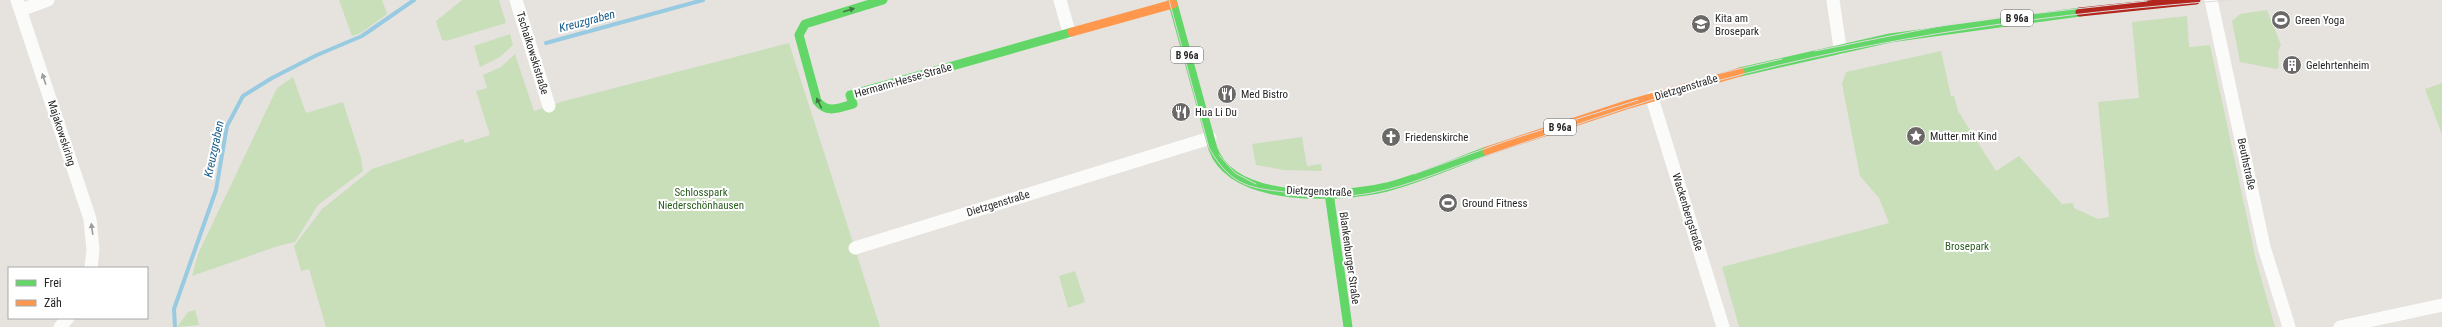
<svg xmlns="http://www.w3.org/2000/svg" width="2442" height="327" font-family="'Roboto Condensed',sans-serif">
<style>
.green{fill:#c8dfba}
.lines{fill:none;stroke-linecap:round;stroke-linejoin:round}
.stream{stroke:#98cbe1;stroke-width:4}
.street{stroke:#fbfbfa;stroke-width:13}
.fast{stroke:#63d668;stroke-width:9}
.slow{stroke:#ff974d;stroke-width:9}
.jam{stroke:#b3261e;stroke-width:9}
.tram{stroke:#dddcde;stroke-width:1}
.oneway{fill:#437645}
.oneway2{fill:#9c9c9c}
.labels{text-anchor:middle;stroke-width:4;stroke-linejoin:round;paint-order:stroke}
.shield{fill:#fff;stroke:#686868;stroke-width:1}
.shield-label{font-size:10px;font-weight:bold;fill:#282828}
.poi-label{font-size:11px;fill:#282828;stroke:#fff;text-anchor:start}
.street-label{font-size:11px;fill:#282828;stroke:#fff}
.park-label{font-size:11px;fill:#2a5e20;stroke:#fff}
.water-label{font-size:12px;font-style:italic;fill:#195e8b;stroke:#fff}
</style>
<rect width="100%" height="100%" fill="#e6e3de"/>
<path class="green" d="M339,0H382L387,14L361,33L352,36Z
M462,0H499L506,23L446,41L442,40L436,21Z
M2267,10L2281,45L2278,52L2279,67L2276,69L2240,62L2232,21L2240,14Z
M2187,16L2189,47L2210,45L2256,260L2275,327H1739L1722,267L1889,223L1879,198L1860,176L1842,84L1846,72L1941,51L1951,96H1954L1958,111L1996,171L2019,156L2062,204L2073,203L2074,208L2098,219L2109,217L2098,102L2139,98L2132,22Z
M510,34L513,45L500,57L480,67L474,46Z
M789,43L880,327H326L309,269L301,271L294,246L322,209L372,169L463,139L465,143L490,135L476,91L487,88L483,75L501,67L515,54L534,111L564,101Z
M293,77L306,113L343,102L361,158L363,171L318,205L295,242L278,246L192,276L198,254L277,88Z
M2442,83V135L2425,89Z
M1302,137L1307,166L1321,164L1322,171L1284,170L1256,165L1252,144Z
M1075,271L1085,302L1068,308L1059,276Z
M195,310L199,325L177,327L188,312Z"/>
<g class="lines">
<path class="stream" d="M546,43L703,0
M175,327L174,309L216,190L227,126L243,96L272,78L317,55L362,36L414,0"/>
<path class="street" d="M17,0L90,219L93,250L91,268
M516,0L549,106
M1060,0L1069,32
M1833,0L1840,48
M2211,0L2264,247L2289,327
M21,10L48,0
M1652,98L1723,327
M855,248L1210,138
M60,327L68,318
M2340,327L2442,305"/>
<path class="fast" d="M883,0L805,24L799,35L817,101C827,114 839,108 853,104L850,95L1072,32
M1172,0L1213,149C1234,204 1340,198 1387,187C1421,178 1454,163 1487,151
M1740,72L1890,38L2080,12
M1329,193L1348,327"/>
<path class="slow" d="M1072,32L1173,4
M1487,151L1626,105L1740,72"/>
<path class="jam" d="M2080,12L2196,0"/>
<path class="tram" d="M1169,0L1209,148C1232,188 1251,188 1293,193C1310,195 1328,197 1346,196C1390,194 1433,174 1474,160C1553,133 1632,104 1713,82C1881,36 2056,13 2230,0
M1815,51L1960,22L2147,1
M1659,93L1708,76L1782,59
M1219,155L1235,173L1256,184
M1414,174L1509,140L1638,100"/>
</g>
<defs><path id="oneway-solid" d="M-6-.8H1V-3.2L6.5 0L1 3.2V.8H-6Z"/></defs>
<g class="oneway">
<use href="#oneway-solid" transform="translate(849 10) rotate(-17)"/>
<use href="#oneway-solid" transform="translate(819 103) rotate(-116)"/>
</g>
<g class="oneway2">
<use href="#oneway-solid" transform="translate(44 79) rotate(-108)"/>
<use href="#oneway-solid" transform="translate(92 229) rotate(-98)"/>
</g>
<defs>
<g id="stadium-disc" transform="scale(1)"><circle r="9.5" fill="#6a6968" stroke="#fff"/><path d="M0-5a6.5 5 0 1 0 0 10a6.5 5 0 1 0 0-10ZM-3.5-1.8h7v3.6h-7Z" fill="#fff"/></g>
<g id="school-disc" transform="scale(1)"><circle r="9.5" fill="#6a6968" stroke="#fff"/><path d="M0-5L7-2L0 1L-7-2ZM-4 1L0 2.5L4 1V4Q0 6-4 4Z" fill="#fff"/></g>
<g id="building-disc" transform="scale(1)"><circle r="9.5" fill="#6a6968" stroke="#fff"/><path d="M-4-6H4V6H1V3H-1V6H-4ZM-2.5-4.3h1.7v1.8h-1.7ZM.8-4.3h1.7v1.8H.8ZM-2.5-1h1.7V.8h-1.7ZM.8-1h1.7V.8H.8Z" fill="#fff"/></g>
<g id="restaurant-disc" transform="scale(1)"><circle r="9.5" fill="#6a6968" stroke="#fff"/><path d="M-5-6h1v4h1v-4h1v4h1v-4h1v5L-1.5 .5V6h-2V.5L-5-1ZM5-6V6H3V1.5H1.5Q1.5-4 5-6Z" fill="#fff"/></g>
<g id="sight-disc" transform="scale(1)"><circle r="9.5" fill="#6a6968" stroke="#fff"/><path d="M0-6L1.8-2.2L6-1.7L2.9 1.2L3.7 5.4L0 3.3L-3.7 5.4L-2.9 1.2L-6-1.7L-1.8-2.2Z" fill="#fff"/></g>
<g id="church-disc" transform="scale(1)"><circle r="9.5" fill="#6a6968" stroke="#fff"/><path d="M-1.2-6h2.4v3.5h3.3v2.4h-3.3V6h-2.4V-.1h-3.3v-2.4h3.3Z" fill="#fff"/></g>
</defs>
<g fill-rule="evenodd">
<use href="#stadium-disc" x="2281" y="20"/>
<use href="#school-disc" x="1701" y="24"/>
<use href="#building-disc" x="2292" y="65"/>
<use href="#restaurant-disc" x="1227" y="94"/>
<use href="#restaurant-disc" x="1181" y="112"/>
<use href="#sight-disc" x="1916" y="136"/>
<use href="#church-disc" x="1391" y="137"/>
<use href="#stadium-disc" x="1448" y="203"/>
</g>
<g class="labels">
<g class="shield">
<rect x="2001" y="10" width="32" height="16" rx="3"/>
<rect x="1171" y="47" width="32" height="16" rx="3"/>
<rect x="1544" y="119" width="32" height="16" rx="3"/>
</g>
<g class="shield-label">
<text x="2017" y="22">B 96a</text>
<text x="1187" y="59">B 96a</text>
<text x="1560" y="131">B 96a</text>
</g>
<g class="poi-label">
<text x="1715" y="22">Kita am<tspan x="1715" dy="13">Brosepark</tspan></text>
<text x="2295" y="24">Green Yoga</text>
<text x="2306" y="69">Gelehrtenheim</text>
<text x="1241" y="98">Med Bistro</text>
<text x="1195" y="116">Hua Li Du</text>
<text x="1930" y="140">Mutter mit Kind</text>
<text x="1405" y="141">Friedenskirche</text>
<text x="1462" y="207">Ground Fitness</text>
</g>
<g class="street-label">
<text transform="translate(533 53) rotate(73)" y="4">Tschaikowskistraße</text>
<text transform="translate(903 80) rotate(-16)" y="4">Hermann-Hesse-Straße</text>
<text transform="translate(1686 87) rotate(-17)" y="4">Dietzgenstraße</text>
<text transform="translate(62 133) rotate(72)" y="4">Majakowskiring</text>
<text transform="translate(2247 164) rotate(78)" y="4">Beuthstraße</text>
<text transform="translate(1319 191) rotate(2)" y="4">Dietzgenstraße</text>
<text transform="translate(998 203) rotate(-17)" y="4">Dietzgenstraße</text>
<text transform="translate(1688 212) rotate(73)" y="4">Wackenbergstraße</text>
<text transform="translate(1350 258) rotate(82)" y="4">Blankenburger Straße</text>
</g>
<g class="park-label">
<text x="701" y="196">Schlosspark<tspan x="701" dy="13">Niederschönhausen</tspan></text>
<text x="1967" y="250">Brosepark</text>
</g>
<g class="water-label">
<text transform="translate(587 21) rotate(-15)" y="4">Kreuzgraben</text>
<text transform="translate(214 149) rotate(-78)" y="4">Kreuzgraben</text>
</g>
</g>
<rect x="8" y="267" width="140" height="52" fill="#ffffff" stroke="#a9a9a9"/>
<rect x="16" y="280" width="20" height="6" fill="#63d668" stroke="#a9a9a9"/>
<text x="44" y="287" font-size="12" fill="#282828">Frei</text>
<rect x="16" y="300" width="20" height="6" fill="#ff974d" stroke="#a9a9a9"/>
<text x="44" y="307" font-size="12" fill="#282828">Zäh</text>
</svg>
